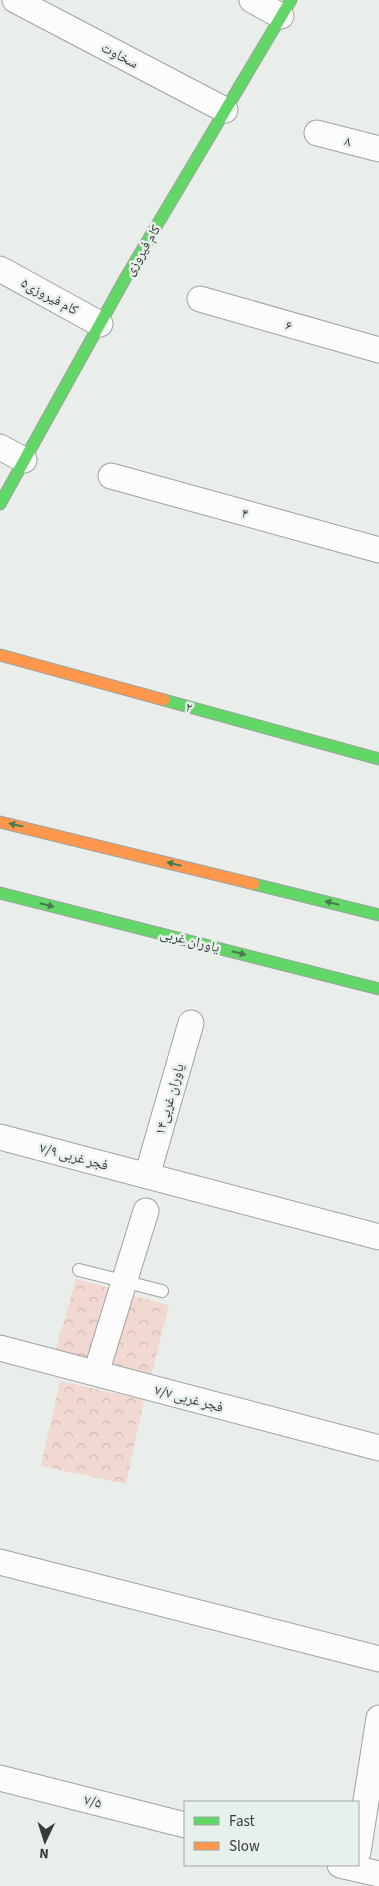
<svg xmlns="http://www.w3.org/2000/svg" width="379" height="1886" font-family="'Source Sans 3','Noto Naskh Arabic',sans-serif">
<style>
.forest{fill:url(#forest-crowns)}
.lines{fill:none;stroke-linecap:round;stroke-linejoin:round}
.lane-casing{stroke:#9ea2a0;stroke-width:14}
.street-casing{stroke:#9ea2a0;stroke-width:27}
.fast-casing{stroke:#9ea2a0;stroke-width:13}
.slow-casing{stroke:#9ea2a0;stroke-width:13}
.lane{stroke:#fcfcfc;stroke-width:12}
.street{stroke:#fcfcfc;stroke-width:25}
.fast{stroke:#63d668;stroke-width:11}
.slow{stroke:#ff974d;stroke-width:11}
.oneway{fill:#49794c}
.labels{text-anchor:middle;stroke-width:5;stroke-linejoin:round;paint-order:stroke}
.street-label{font-size:14px;fill:#383b39;stroke:#e7f0eb}
</style>
<defs>
<pattern id="forest-crowns" width="20" height="18" patternUnits="userSpaceOnUse" patternTransform="scale(1.25)"><rect width="20" height="18" fill="#f1d8d1"/><path d="M2 6a3 3 0 1 1 6 0M12 15a3 3 0 1 1 6 0" fill="none" stroke="#cfbab4"/></pattern>
</defs>
<rect width="100%" height="100%" fill="#e9eeeb"/>
<path class="forest" d="M76,1279L113,1289L91,1362L55,1352Z
M129,1295L169,1305L151,1376L111,1366Z
M60,1381L144,1400L126,1484L41,1466Z"/>
<g class="lines">
<g class="lane-casing">
<path id="lane" d="M79,1270L162,1291"/>
</g>
<g class="street-casing">
<path id="street" d="M15,0L225,110
M252,0L281,16
M317,133L379,149
M0,269L100,324
M200,299L379,350
M0,447L24,460
M111,476L379,550
M0,1137L379,1237
M147,1176L191,1023
M0,1348L379,1448
M96,1373L146,1211
M0,1562L379,1659
M0,1778L185,1825
M358,1852L379,1718
M340,1865L379,1874"/>
</g>
<g class="fast-casing">
<path id="fast" d="M0,504L126,277L291,0
M164,700L379,759
M254,884L379,915
M0,893L379,989"/>
</g>
<g class="slow-casing">
<path id="slow" d="M0,655L164,700
M0,822L254,884"/>
</g>
<use href="#lane" class="lane"/>
<use href="#street" class="street"/>
<use href="#fast" class="fast"/>
<use href="#slow" class="slow"/>
</g>
<defs><path id="oneway-solid" d="M-6-.8H1V-3.2L6.5 0L1 3.2V.8H-6Z" transform="scale(1.25)"/></defs>
<g class="oneway">
<use href="#oneway-solid" transform="translate(16 825) rotate(-168)"/>
<use href="#oneway-solid" transform="translate(174 864) rotate(-166)"/>
<use href="#oneway-solid" transform="translate(332 903) rotate(-166)"/>
<use href="#oneway-solid" transform="translate(47 905) rotate(14)"/>
<use href="#oneway-solid" transform="translate(239 953) rotate(14)"/>
</g>
<g class="labels">
<g class="street-label">
<text transform="translate(120 55) rotate(28)" y="5">سخاوت</text>
<text transform="translate(348 141) rotate(14)" y="5">۸</text>
<text transform="translate(142 250) rotate(-59)" y="5">کام فیروزی</text>
<text transform="translate(50 296) rotate(28)" y="5">کام فیروزی۵</text>
<text transform="translate(289 325) rotate(16)" y="5">۶</text>
<text transform="translate(245 513) rotate(15)" y="5">۴</text>
<text transform="translate(189 707) rotate(15)" y="5">۲</text>
<text transform="translate(190 940) rotate(14)" y="5">یاوران غربی</text>
<text transform="translate(169 1099) rotate(-74)" y="5">یاوران غربی۱۴</text>
<text transform="translate(74 1156) rotate(15)" y="5">۷/۹ فجر غربی</text>
<text transform="translate(189 1398) rotate(15)" y="5">۷/۷ فجر غربی</text>
<text transform="translate(93 1801) rotate(14)" y="5">۷/۵</text>
</g>
</g>
<rect x="184" y="1801" width="175" height="65" fill="#e7f0eb" stroke="#a1a8a4"/>
<rect x="194" y="1817" width="25" height="8" fill="#63d668" stroke="#a1a8a4"/>
<text x="229" y="1826" font-size="15" fill="#383b39">Fast</text>
<rect x="194" y="1842" width="25" height="8" fill="#ff974d" stroke="#a1a8a4"/>
<text x="229" y="1851" font-size="15" fill="#383b39">Slow</text>
<g transform="translate(45 1841) rotate(184)" stroke="#e7f0eb" stroke-width="4" paint-order="stroke">
<path d="M0-4L9 19L0 12L-9 19Z" fill="#383b39"/>
<text y="-8" font-size="14" font-weight="bold" text-anchor="middle" fill="#383b39">N</text>
</g>
</svg>
